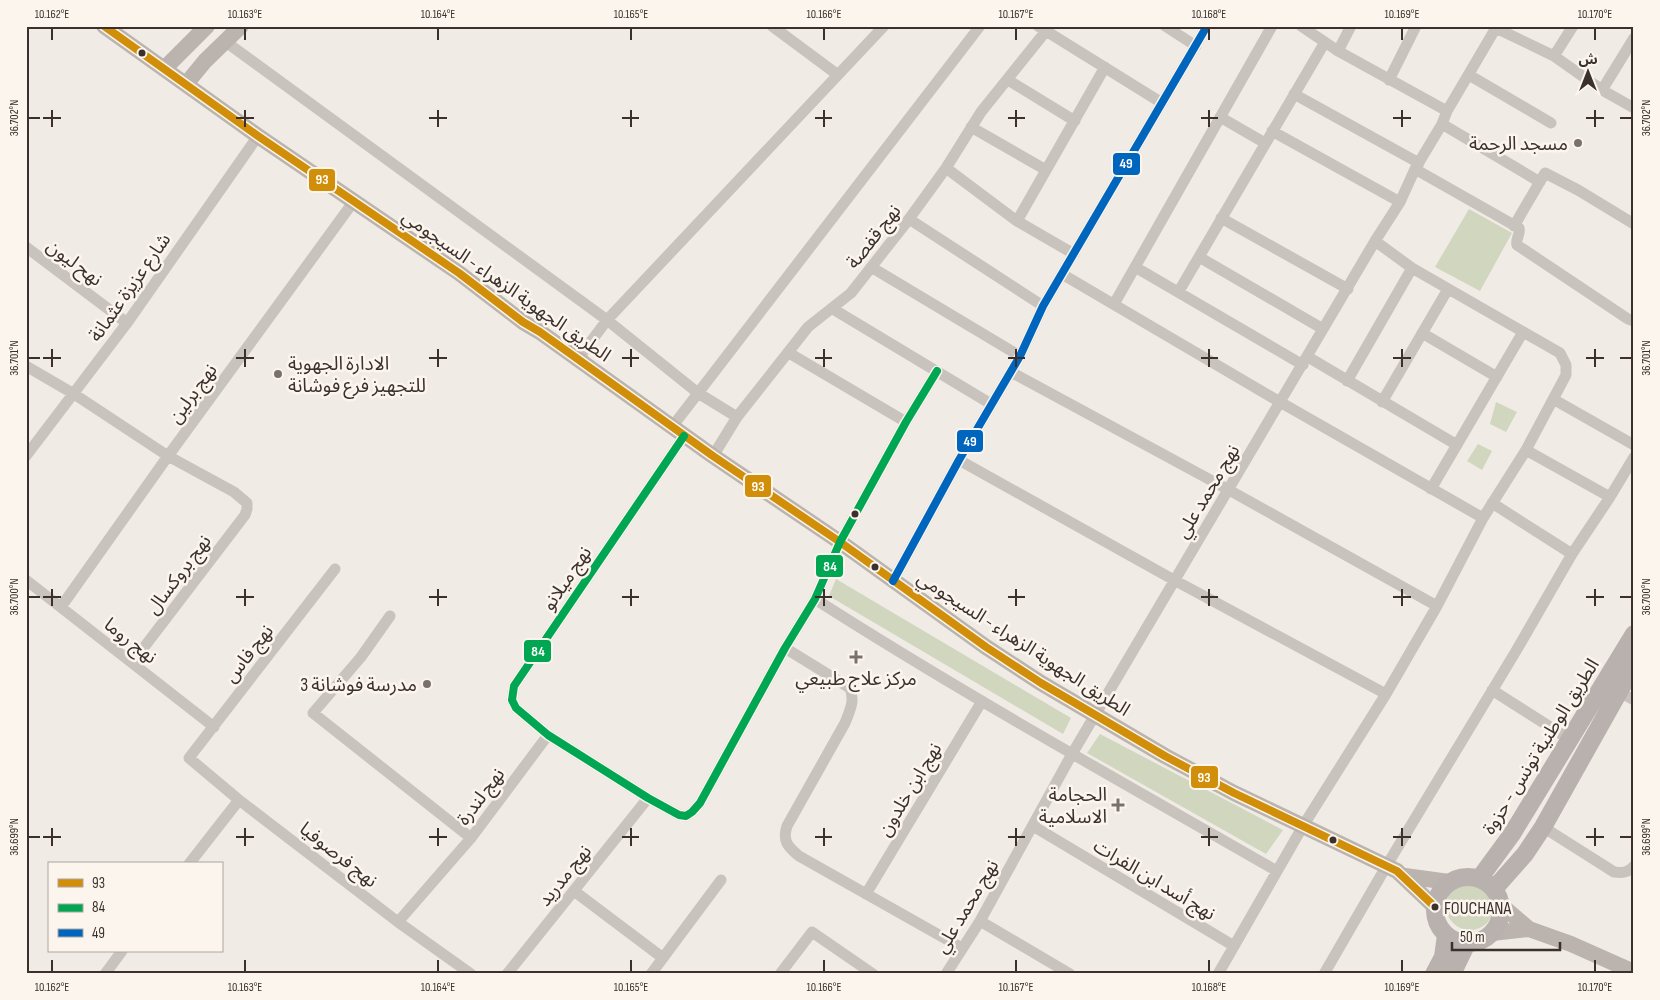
<svg xmlns="http://www.w3.org/2000/svg" width="1660" height="1000" font-family="'Sofia Sans Condensed','Noto Sans Arabic',sans-serif">
<style>
.green{fill:#d1d6bf}
.lines{fill:none;stroke-linecap:round;stroke-linejoin:round}
.street{stroke:#c9c3be;stroke-width:11}
.secondary{stroke:#bab3ae;stroke-width:16}
.primary{stroke:#b8b1ad;stroke-width:18}
.bus-1-casing{stroke:#fbf5ee;stroke-width:11}
.bus-2-casing{stroke:#fbf5ee;stroke-width:11}
.bus-3-casing{stroke:#fbf5ee;stroke-width:11}
.bus-1{stroke:#d18e09;stroke-width:8}
.bus-2{stroke:#00a651;stroke-width:8}
.bus-3{stroke:#0065bd;stroke-width:8}
.ticks{fill:none;stroke:#3b302b;stroke-width:2}
.bus-dot{fill:#3b302b;stroke:#fbf5ee;stroke-width:2}
.poi-dot{fill:#7a716c;stroke:#fbf5ee;stroke-width:2}
.labels{text-anchor:middle;stroke-width:5;stroke-linejoin:round;paint-order:stroke}
.bus-label{font-size:18px;fill:#3b302b;stroke:#fbf5ee;text-anchor:start}
.poi-label{font-size:19px;fill:#3b302b;stroke:#fbf5ee;text-anchor:end}
.street-label{font-size:19px;fill:#3b302b;stroke:#fbf5ee}
.line-badge{stroke:#fbf5ee;stroke-width:2}
.badge-label{font-size:14px;text-anchor:middle;font-weight:bold;fill:#fff}
.neatline{fill:none;stroke:#3b302b;stroke-width:2}
.ticks-label{font-size:12px;text-anchor:middle;fill:#3b302b}
</style>
<rect width="100%" height="100%" fill="#f0ebe5"/>
<path class="green" d="M1469,209L1512,233L1480,291L1435,267Z
M1496,402L1517,412L1506,432L1490,424Z
M1478,444L1492,451L1482,470L1467,461Z
M836,579L1071,718L1063,734L829,596Z
M1100,734L1283,830L1266,854L1087,753Z
M1446 906a24 24 0 1 1 48 0a24 24 0 1 1-48 0Z"/>
<g class="lines">
<path class="street" d="M772,26L838,75
M1038,26L1162,103
M1165,26L1196,46
M1301,26L1338,51L1447,111
M1496,28L1554,56L1602,90L1634,108
M226,42L607,320L698,393L737,417
M1338,51L1351,26
M1554,56L1573,26
M1469,75L1551,123
M1008,80L1075,121
M1389,80L1416,26
M1602,90L1634,38
M1294,94L1419,163
M1220,117L1265,143
M1442,124L1540,182
M971,127L1046,170
M1272,131L1400,202
M946,168L1017,221L1074,254
M1415,169L1519,228C1521,234 1515,239 1517,245L1628,319L1634,321
M1221,218L1348,289
M909,219L1043,306
M1017,221L1105,67
M1514,226L1545,173L1578,190L1634,224
M26,247L127,323
M1199,257L1323,329
M871,267L1020,356
M1135,267L1303,365
M1062,274L1280,402L1483,518
M1179,291L1325,42
M1114,304L1272,26
M833,309L991,404
M1422,333L1497,377
M789,353L906,422
M1308,357L1457,445
M578,359L607,320L884,26
M26,366L74,394L168,456L234,492L247,503V509L245,515L132,663
M1011,372L1229,490L1437,606
M1347,381L1412,268
M1553,399L1634,445
M1382,402L1448,289
M672,427L980,26
M684,436L514,686L512,700L516,708L548,735L648,798L679,815L686,816L692,812L700,803L785,648L815,599L840,542L906,422L937,371
M1526,450L1610,497
M26,456L127,323L258,136
M713,456L737,417L808,327L851,293L909,219L946,168L981,112L1050,26
M959,460L1174,580L1386,694
M1431,489L1523,332
M1492,503L1572,554
M335,569L189,758L239,800L398,922L471,974
M26,580L214,727
M893,581L959,460L1020,356L1043,306L1207,26
M815,599C965,695 1122,782 1277,871
M61,607L168,456L354,201
M390,616L361,657L313,713L471,838
M785,648L850,688C855,701 850,710 845,723L787,826C782,841 788,847 799,856L962,948
M1492,690L1569,739
M1619,692L1634,700
M1033,826L1234,946
M1543,827L1614,872C1622,873 1628,873 1634,866
M189,864L239,800
M574,891L663,958
M866,894L982,701
M980,921L1070,974
M398,922L471,838L548,735
M105,974L122,951
M507,974L648,798
M651,974L721,880
M780,974L812,932L873,974
M946,974L980,921L1072,754L1375,241L1400,202L1415,169L1442,124L1447,111L1497,26
M1218,974L1303,826L1386,694L1437,606L1483,518L1526,450L1566,375V365L1560,353L1412,268L1375,241
M1324,974L1387,865L1516,651L1572,554L1610,497L1634,457"/>
<path class="secondary" d="M104,26L258,136L459,273L523,322L540,332L713,456L840,542L986,647L1041,683L1165,756L1234,793L1397,871L1435,907
M164,69L207,26
M186,84L205,61L241,26
M1405,876L1449,882
M1501,905L1529,929L1571,944L1634,972
M1492,933L1529,929"/>
<path class="primary" d="M1435 910a33 33 0 1 1 66 0a33 33 0 1 1-66 0Z
M1479,879L1512,834L1634,634
M1494,889L1525,854L1543,827L1634,665
M1434,974L1443,957L1446,935
M1452,974L1467,943"/>
<g class="bus-1-casing">
<path id="bus-1" d="M104,26L258,136L459,273L523,322L540,332L713,456L840,542L986,647L1041,683L1165,756L1234,793L1397,871L1435,907"/>
</g>
<g class="bus-2-casing">
<path id="bus-2" d="M684,436L514,686L512,700L516,708L548,735L648,798L679,815L686,816L692,812L700,803L785,648L815,599L840,542L906,422L937,371"/>
</g>
<g class="bus-3-casing">
<path id="bus-3" d="M893,581L959,460L1020,356L1043,306L1207,26"/>
</g>
<use href="#bus-1" class="bus-1"/>
<use href="#bus-2" class="bus-2"/>
<use href="#bus-3" class="bus-3"/>
</g>
<path class="ticks" d="M52,28V40M245,28V40M438,28V40M631,28V40M824,28V40M1016,28V40M1209,28V40M1402,28V40M1595,28V40M52,110V127M245,110V127M438,110V127M631,110V127M824,110V127M1016,110V127M1209,110V127M1402,110V127M1595,110V127M28,118H40M43,118H61M236,118H254M429,118H447M622,118H639M815,118H832M1008,118H1025M1201,118H1218M1393,118H1411M1586,118H1604M1620,118H1632M52,349V367M245,349V367M438,349V367M631,349V367M824,349V367M1016,349V367M1209,349V367M1402,349V367M1595,349V367M28,358H40M43,358H61M236,358H254M429,358H447M622,358H639M815,358H832M1008,358H1025M1201,358H1218M1393,358H1411M1586,358H1604M1620,358H1632M52,589V606M245,589V606M438,589V606M631,589V606M824,589V606M1016,589V606M1209,589V606M1402,589V606M1595,589V606M28,597H40M43,597H61M236,597H254M429,597H447M622,597H639M815,597H832M1008,597H1025M1201,597H1218M1393,597H1411M1586,597H1604M1620,597H1632M52,828V846M245,828V846M438,828V846M631,828V846M824,828V846M1016,828V846M1209,828V846M1402,828V846M1595,828V846M28,837H40M43,837H61M236,837H254M429,837H447M622,837H639M815,837H832M1008,837H1025M1201,837H1218M1393,837H1411M1586,837H1604M1620,837H1632M52,960V972M245,960V972M438,960V972M631,960V972M824,960V972M1016,960V972M1209,960V972M1402,960V972M1595,960V972"/>
<g class="bus-dot">
<circle cx="142" cy="53" r="4.5"/>
<circle cx="855" cy="514" r="4.5"/>
<circle cx="875" cy="567" r="4.5"/>
<circle cx="1333" cy="840" r="4.5"/>
<circle cx="1435" cy="907" r="4.5"/>
</g>
<g class="poi-dot">
<circle cx="1578" cy="143" r="5"/>
<circle cx="278" cy="374" r="5"/>
<path d="M853.5 649.5h5v5h5v5h-5v5h-5v-5h-5v-5h5z"/>
<circle cx="427" cy="684" r="5"/>
<path d="M1115.5 797.5h5v5h5v5h-5v5h-5v-5h-5v-5h5z"/>
</g>
<g class="labels">
<g class="bus-label">
<text x="1444" y="914">FOUCHANA</text>
</g>
<g class="poi-label">
<text x="1568" y="150">مسجد الرحمة</text>
<text x="288" y="370" text-anchor="start">الادارة الجهوية<tspan x="288" dy="22">للتجهيز فرع فوشانة</tspan></text>
<text x="856" y="685" text-anchor="middle">مركز علاج طبيعي</text>
<text x="417" y="691">مدرسة فوشانة 3</text>
<text x="1107" y="801">الحجامة<tspan x="1107" dy="22">الاسلامية</tspan></text>
</g>
<g class="street-label">
<text transform="translate(873 236) rotate(-52)" y="7">نهج قفصة</text>
<text transform="translate(75 262) rotate(37)" y="7">نهح ليون</text>
<text transform="translate(507 285) rotate(35)" y="7">الطريق الجهوية الزهراء - السيجومي</text>
<text transform="translate(129 287) rotate(-55)" y="7">شارع عزيزة عثمانة</text>
<text transform="translate(192 393) rotate(-54)" y="7">نهج برلين</text>
<text transform="translate(1207 491) rotate(-59)" y="7">نهج محمد علي</text>
<text transform="translate(178 574) rotate(-53)" y="7">نهج بروكسال</text>
<text transform="translate(566 578) rotate(-56)" y="7">نهج ميلانو</text>
<text transform="translate(131 640) rotate(38)" y="7">نهج روما</text>
<text transform="translate(1024 643) rotate(33)" y="7">الطريق الجهوية الزهراء - السيجومي</text>
<text transform="translate(248 653) rotate(-52)" y="7">نهج فاس</text>
<text transform="translate(1540 746) rotate(-58)" y="7">الطريق الوطنية تونس - حزوة</text>
<text transform="translate(909 789) rotate(-59)" y="7">نهج ابن خلدون</text>
<text transform="translate(480 796) rotate(-53)" y="7">نهج لندرة</text>
<text transform="translate(339 854) rotate(38)" y="7">نهج فرصوفيا</text>
<text transform="translate(564 875) rotate(-51)" y="7">نهج مدريد</text>
<text transform="translate(1155 879) rotate(31)" y="7">نهج أسد ابن الفرات</text>
<text transform="translate(966 906) rotate(-59)" y="7">نهج محمد علي</text>
</g>
</g>
<g class="line-badge">
<rect x="1112" y="152" width="29" height="24" rx="5" fill="#0065bd"/>
<rect x="308" y="168" width="28" height="24" rx="5" fill="#d18e09"/>
<rect x="956" y="429" width="28" height="24" rx="5" fill="#0065bd"/>
<rect x="744" y="474" width="28" height="24" rx="5" fill="#d18e09"/>
<rect x="815" y="554" width="29" height="24" rx="5" fill="#00a651"/>
<rect x="523" y="639" width="29" height="24" rx="5" fill="#00a651"/>
<rect x="1190" y="765" width="29" height="24" rx="5" fill="#d18e09"/>
</g>
<g class="badge-label">
<text x="1126" y="168">49</text>
<text x="322" y="184">93</text>
<text x="970" y="446">49</text>
<text x="758" y="491">93</text>
<text x="830" y="571">84</text>
<text x="538" y="656">84</text>
<text x="1204" y="782">93</text>
</g>
<rect width="1660" height="1000" fill="none" stroke="#fbf5ee" stroke-width="55"/>
<rect x="48" y="862" width="175" height="90" fill="#fbf5ee" stroke="#aea6a0"/>
<rect x="58" y="879" width="25" height="8" fill="#d18e09" stroke="#aea6a0"/>
<text x="92" y="888" font-size="15" fill="#3b302b">93</text>
<rect x="58" y="904" width="25" height="8" fill="#00a651" stroke="#aea6a0"/>
<text x="92" y="912" font-size="15" fill="#3b302b">84</text>
<rect x="58" y="929" width="25" height="8" fill="#0065bd" stroke="#aea6a0"/>
<text x="92" y="938" font-size="15" fill="#3b302b">49</text>
<g transform="translate(1588 72)" stroke="#fbf5ee" stroke-width="4" paint-order="stroke">
<path d="M0-4L9 19L0 12L-9 19Z" fill="#3b302b"/>
<text y="-8" font-size="14" font-weight="bold" text-anchor="middle" fill="#3b302b">ش</text>
</g>
<path d="M1452 942v8h108v-8" fill="none" stroke="#3b302b" stroke-width="2.5"/>
<text x="1460" y="942" font-size="15" fill="#3b302b" stroke="#fbf5ee" stroke-width="4" paint-order="stroke">50 m</text>
<rect x="28" y="28" width="1604" height="944" class="neatline"/>
<g class="ticks-label">
<text x="52" y="18">10.162°E</text>
<text x="245" y="18">10.163°E</text>
<text x="438" y="18">10.164°E</text>
<text x="631" y="18">10.165°E</text>
<text x="824" y="18">10.166°E</text>
<text x="1016" y="18">10.167°E</text>
<text x="1209" y="18">10.168°E</text>
<text x="1402" y="18">10.169°E</text>
<text x="1595" y="18">10.170°E</text>
<text transform="translate(14 118) rotate(-90)" y="4">36.702°N</text>
<text transform="translate(1646 118) rotate(-90)" y="4">36.702°N</text>
<text transform="translate(14 358) rotate(-90)" y="4">36.701°N</text>
<text transform="translate(1646 358) rotate(-90)" y="4">36.701°N</text>
<text transform="translate(14 597) rotate(-90)" y="4">36.700°N</text>
<text transform="translate(1646 597) rotate(-90)" y="4">36.700°N</text>
<text transform="translate(14 837) rotate(-90)" y="4">36.699°N</text>
<text transform="translate(1646 837) rotate(-90)" y="4">36.699°N</text>
<text x="52" y="991">10.162°E</text>
<text x="245" y="991">10.163°E</text>
<text x="438" y="991">10.164°E</text>
<text x="631" y="991">10.165°E</text>
<text x="824" y="991">10.166°E</text>
<text x="1016" y="991">10.167°E</text>
<text x="1209" y="991">10.168°E</text>
<text x="1402" y="991">10.169°E</text>
<text x="1595" y="991">10.170°E</text>
</g>
</svg>
